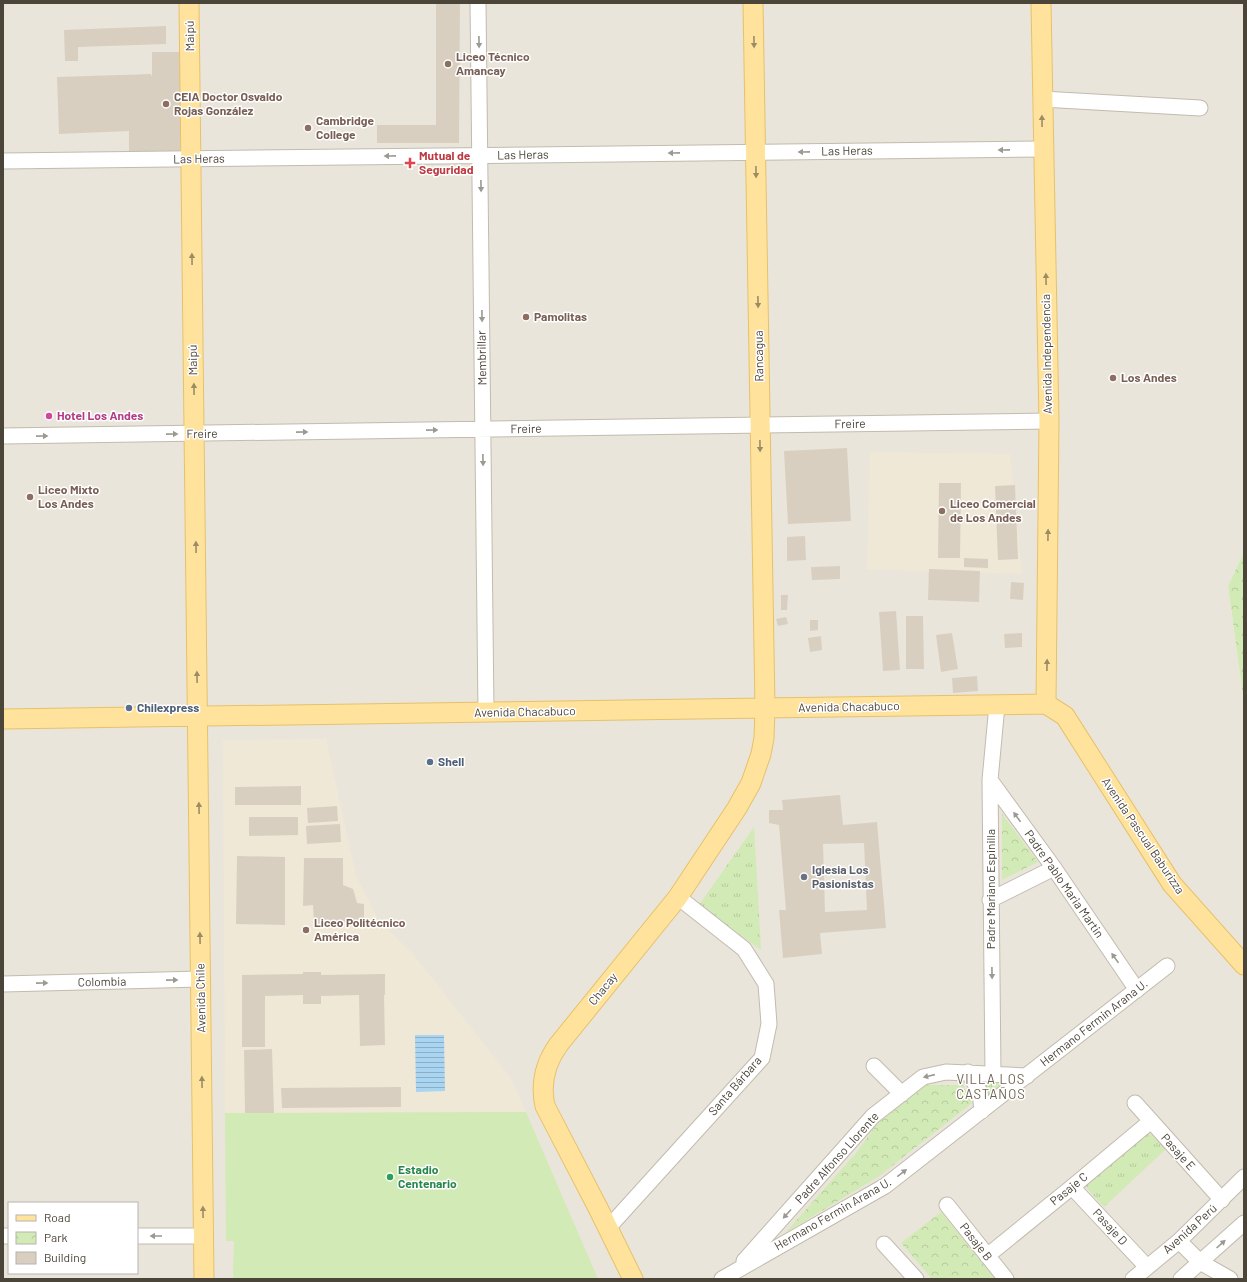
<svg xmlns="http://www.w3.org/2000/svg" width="1247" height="1282" font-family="Barlow,sans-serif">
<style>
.residential{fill:#eae5da;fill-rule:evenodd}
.education{fill:#efe8d6}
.grass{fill:url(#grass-tufts)}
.park{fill:url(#park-crowns)}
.garden{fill:#d2eab5}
.water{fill:url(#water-rules)}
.building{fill:#d8cfc1;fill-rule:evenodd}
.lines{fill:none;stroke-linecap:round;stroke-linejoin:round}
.minor-casing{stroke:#c2bbae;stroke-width:17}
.major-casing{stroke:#e6c16a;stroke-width:21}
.minor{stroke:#fff;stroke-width:15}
.major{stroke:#ffe39c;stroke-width:19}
.oneway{fill:#9c9892}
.oneway2{fill:#9c8c66}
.education-dot{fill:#8d6e63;stroke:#fff;stroke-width:1.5}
.health-dot{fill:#e0444e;stroke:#fff;stroke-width:1.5}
.hotel-dot{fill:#d1479c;stroke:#fff;stroke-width:1.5}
.service-dot{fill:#5c6f8a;stroke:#fff;stroke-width:1.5}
.worship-dot{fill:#6b7280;stroke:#fff;stroke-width:1.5}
.leisure-dot{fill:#2e9e5b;stroke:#fff;stroke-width:1.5}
.labels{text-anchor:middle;stroke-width:3;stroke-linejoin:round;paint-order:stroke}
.street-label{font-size:12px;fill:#4b4439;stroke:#fff}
.education-label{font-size:12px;font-weight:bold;fill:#785e54;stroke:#fff;text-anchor:start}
.health-label{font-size:12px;font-weight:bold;fill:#be3a42;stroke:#fff;text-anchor:start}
.hotel-label{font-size:12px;font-weight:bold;fill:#b23c85;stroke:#fff;text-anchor:start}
.service-label{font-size:12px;font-weight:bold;fill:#4e5e75;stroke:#fff;text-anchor:start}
.worship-label{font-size:12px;font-weight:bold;fill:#5b616d;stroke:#fff;text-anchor:start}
.leisure-label{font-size:12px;font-weight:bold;fill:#27864d;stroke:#fff;text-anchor:start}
.neighbourhood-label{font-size:13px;letter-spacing:1px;fill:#6e6250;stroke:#fff}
</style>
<defs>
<pattern id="grass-tufts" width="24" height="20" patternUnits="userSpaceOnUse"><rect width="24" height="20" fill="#d2eab5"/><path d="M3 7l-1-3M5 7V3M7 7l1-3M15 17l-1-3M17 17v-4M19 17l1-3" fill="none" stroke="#b6ca9c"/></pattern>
<pattern id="park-crowns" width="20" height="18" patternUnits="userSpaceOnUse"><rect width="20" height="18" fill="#d2eab5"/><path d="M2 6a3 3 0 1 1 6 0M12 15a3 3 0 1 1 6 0" fill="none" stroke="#b6ca9c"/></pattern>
<pattern id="water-rules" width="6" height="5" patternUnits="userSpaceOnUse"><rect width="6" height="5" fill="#a9d4f2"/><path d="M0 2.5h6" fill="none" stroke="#8caec5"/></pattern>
</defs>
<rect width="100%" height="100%" fill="#f6f3ec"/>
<path class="residential" d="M3,3H1244V552L1228,586L1244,704V1279H3ZM9,1203H137V1273H9Z"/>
<path class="education" d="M870,452L1010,454L1022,574L867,569Z
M326,739L356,876L379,921L413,954L510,1077L526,1112L225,1113L223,740Z"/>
<path class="grass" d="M754,827L761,950L699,905Z
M982,1080L1006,1082L988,1095Z
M1146,1130L1166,1149L1104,1207L1084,1185Z"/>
<path class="park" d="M1244,552V704L1228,586Z
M1002,814L1038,862L1002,880Z
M926,1085H963L972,1103L878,1177L785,1233L857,1152L876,1125Z
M941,1212L995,1279H932L901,1243Z"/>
<path class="garden" d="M526,1112L598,1279H233L234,1241H226L225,1113Z"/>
<path class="water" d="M415,1035H444L445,1091L416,1092Z"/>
<path class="building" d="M436,3H460L459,143H377V125H436Z
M166,26V44L78,47V61H65L64,30Z
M152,52H180V151H129V131L59,134L57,77L151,74L152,77Z
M847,448L851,521L788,524L784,451Z
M939,483H961L960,558H938Z
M1015,485L1018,559L998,560L995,486Z
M805,536L806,560L787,561V537Z
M964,558L988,559V568L964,567Z
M840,566V579L812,580L811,567Z
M929,569L980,571L979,602L928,600Z
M1011,582L1024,583L1023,600L1010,599Z
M781,595H788L787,610H781Z
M896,611L900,670L883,671L879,612Z
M906,616H923L924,669H906Z
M786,617L788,624L778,626L776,619Z
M810,620H818V630L810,631Z
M952,633L958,669L941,672L936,635Z
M1022,633V647L1005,648L1004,634Z
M821,636L822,650L810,652L808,638Z
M977,676L978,691L953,693L952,678Z
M301,786V805H235V787Z
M840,795L843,825L877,822L886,928L820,933L822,954L783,958L779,910H786L779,825L769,823V810H783L782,800ZM864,843L867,910L825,912L823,844Z
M337,806L338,821L308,823L307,808Z
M249,817H298V835L249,836Z
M340,824L341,842L307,844L306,826Z
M237,856L285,857V925L236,924Z
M304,858H343V885L353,889L357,903L364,904V920L314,924L313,905L303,906Z
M303,972H321V975L385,974V995H384L385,1045L360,1046L359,995L321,996V1004H303V995L265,996V1047H242V975L303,974Z
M272,1049L274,1113H245L244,1050Z
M401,1087V1107L282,1108L281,1088Z"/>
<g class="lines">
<g class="minor-casing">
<path id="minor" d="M478,3L486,712
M1042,99L1200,108
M3,161L1043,149
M3,436L1049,421
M990,780L1054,868L1137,990
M990,900L1054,868
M3,984L201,979
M874,1066L902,1094
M968,1072L980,1092L982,1111
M993,1074L990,780L997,705
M1135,1103L1222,1200
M1072,1187L1147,1267
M947,1205L1006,1279
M608,1228L762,1058L769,1024L766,984L744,949L678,897
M3,1236H9
M137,1236H204
M1179,1241L1200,1262L1230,1279
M884,1244L916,1279
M987,1256L1072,1187L1151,1121
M744,1261L873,1116L923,1077L946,1072L1027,1076
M722,1279L885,1186L1167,966
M1133,1279L1179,1241L1244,1177
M1181,1279L1244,1223"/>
</g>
<g class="major-casing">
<path id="major" d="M189,3L204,1279
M1041,3L1049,421L1046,704
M1046,704L1065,716L1172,884L1244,965
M3,719L1046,704
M633,1279L598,1208L545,1106C540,1083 545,1063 559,1044L678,897L737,808L751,783L761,754L764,738L765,708L753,3"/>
</g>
<use href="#minor" class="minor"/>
<use href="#major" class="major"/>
</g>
<defs><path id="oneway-solid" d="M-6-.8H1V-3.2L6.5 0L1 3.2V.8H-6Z"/></defs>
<g class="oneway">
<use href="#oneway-solid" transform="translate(479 42) rotate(89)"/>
<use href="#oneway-solid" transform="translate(1004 150) rotate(179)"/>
<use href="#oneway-solid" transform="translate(804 152) rotate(179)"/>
<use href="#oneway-solid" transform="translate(674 153) rotate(179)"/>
<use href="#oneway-solid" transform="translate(390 156) rotate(179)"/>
<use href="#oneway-solid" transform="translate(481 186) rotate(89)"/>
<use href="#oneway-solid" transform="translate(482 316) rotate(89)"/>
<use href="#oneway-solid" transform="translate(432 430) rotate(-1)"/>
<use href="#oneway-solid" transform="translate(302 432) rotate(-1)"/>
<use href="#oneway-solid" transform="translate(172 434) rotate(-1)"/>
<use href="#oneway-solid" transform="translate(42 436) rotate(-1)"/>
<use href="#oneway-solid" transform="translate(483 460) rotate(89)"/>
<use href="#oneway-solid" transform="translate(1017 817) rotate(-126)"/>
<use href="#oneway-solid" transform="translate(1115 958) rotate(-125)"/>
<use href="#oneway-solid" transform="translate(992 973) rotate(89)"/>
<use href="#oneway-solid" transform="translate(172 980) rotate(-1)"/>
<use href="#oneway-solid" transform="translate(42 983) rotate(-1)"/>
<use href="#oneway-solid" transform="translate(929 1076) rotate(167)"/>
<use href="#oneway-solid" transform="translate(902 1173) rotate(-38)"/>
<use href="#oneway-solid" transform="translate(787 1214) rotate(132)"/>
<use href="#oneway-solid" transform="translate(156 1236) rotate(180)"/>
<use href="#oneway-solid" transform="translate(1221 1244) rotate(-42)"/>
</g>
<g class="oneway2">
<use href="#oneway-solid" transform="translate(754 42) rotate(89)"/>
<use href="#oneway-solid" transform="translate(1042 121) rotate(-91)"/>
<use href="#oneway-solid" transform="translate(756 172) rotate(89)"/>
<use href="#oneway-solid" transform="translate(192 259) rotate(-91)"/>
<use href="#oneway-solid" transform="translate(1046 279) rotate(-91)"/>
<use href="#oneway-solid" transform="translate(758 302) rotate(89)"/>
<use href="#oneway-solid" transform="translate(194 389) rotate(-91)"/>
<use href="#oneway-solid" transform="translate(760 446) rotate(89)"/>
<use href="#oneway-solid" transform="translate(1048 535) rotate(-89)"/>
<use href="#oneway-solid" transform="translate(196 547) rotate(-91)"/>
<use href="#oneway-solid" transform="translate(1047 665) rotate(-89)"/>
<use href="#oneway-solid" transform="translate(197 677) rotate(-91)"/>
<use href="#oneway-solid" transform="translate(199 808) rotate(-91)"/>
<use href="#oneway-solid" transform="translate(200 938) rotate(-91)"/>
<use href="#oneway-solid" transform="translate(202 1082) rotate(-91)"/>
<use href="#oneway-solid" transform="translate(203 1212) rotate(-91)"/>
</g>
<g class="education-dot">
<circle cx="448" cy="64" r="4"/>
<circle cx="166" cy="104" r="4"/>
<circle cx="308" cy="128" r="4"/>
<circle cx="526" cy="317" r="4"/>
<circle cx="1113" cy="378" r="4"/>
<circle cx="30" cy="497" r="4"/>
<circle cx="942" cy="511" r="4"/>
<circle cx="306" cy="930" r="4"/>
</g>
<path class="health-dot" d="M408 157h4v4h4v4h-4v4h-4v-4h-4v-4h4z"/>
<circle class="hotel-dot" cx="49" cy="416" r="4"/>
<g class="service-dot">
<circle cx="129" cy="708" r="4"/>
<circle cx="430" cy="762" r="4"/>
</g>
<circle class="worship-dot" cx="804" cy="877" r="4"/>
<circle class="leisure-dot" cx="390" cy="1177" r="4"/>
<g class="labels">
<g class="street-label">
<text transform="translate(190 36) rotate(-91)" y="4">Maipú</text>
<text transform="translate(847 151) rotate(-1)" y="4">Las Heras</text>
<text transform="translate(523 155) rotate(-1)" y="4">Las Heras</text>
<text transform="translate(199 159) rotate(-1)" y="4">Las Heras</text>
<text transform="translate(1047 354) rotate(-91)" y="4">Avenida Independencia</text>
<text transform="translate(759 356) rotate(-91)" y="4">Rancagua</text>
<text transform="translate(482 358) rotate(-91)" y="4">Membrillar</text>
<text transform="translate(193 360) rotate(-91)" y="4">Maipú</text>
<text transform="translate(850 424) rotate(-1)" y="4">Freire</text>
<text transform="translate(526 429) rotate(-1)" y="4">Freire</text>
<text transform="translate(202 434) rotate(-1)" y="4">Freire</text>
<text transform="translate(849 707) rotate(-1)" y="4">Avenida Chacabuco</text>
<text transform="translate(525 712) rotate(-1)" y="4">Avenida Chacabuco</text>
<text transform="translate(1143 836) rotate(56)" y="4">Avenida Pascual Baburizza</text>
<text transform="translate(1064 884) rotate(55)" y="4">Padre Pablo Maria Martin</text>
<text transform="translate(991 889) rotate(-90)" y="4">Padre Mariano Espinilla</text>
<text transform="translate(102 982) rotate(-1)" y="4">Colombia</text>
<text transform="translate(603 989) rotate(-51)" y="4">Chacay</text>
<text transform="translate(201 998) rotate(-91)" y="4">Avenida Chile</text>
<text transform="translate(1094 1023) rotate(-38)" y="4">Hermano Fermin Arana U.</text>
<text transform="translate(735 1086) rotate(-49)" y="4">Santa Bárbara</text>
<text transform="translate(1178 1152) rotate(48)" y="4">Pasaje E</text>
<text transform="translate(837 1158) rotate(-48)" y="4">Padre Alfonso Llorente</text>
<text transform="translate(1069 1189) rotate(-39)" y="4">Pasaje C</text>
<text transform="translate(833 1214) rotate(-30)" y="4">Hermano Fermin Arana U.</text>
<text transform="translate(1110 1227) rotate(47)" y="4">Pasaje D</text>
<text transform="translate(1190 1229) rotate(-42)" y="4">Avenida Perú</text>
<text transform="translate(976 1242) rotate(52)" y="4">Pasaje B</text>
</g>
<g class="education-label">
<text x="456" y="61">Liceo Técnico<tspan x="456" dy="14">Amancay</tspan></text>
<text x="174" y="101">CEIA Doctor Osvaldo<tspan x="174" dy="14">Rojas González</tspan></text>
<text x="316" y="125">Cambridge<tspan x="316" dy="14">College</tspan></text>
<text x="534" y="321">Pamolitas</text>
<text x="1121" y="382">Los Andes</text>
<text x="38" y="494">Liceo Mixto<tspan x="38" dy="14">Los Andes</tspan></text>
<text x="950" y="508">Liceo Comercial<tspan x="950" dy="14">de Los Andes</tspan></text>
<text x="314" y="927">Liceo Politécnico<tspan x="314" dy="14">América</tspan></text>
</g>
<g class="health-label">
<text x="419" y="160">Mutual de<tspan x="419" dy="14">Seguridad</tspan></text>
</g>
<g class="hotel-label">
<text x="57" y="420">Hotel Los Andes</text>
</g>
<g class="service-label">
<text x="137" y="712">Chilexpress</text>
<text x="438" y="766">Shell</text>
</g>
<g class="worship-label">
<text x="812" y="874">Iglesia Los<tspan x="812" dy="14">Pasionistas</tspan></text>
</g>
<g class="leisure-label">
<text x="398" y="1174">Estadio<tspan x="398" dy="14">Centenario</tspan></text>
</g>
<g class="neighbourhood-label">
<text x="991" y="1084">VILLA LOS<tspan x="991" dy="15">CASTAÑOS</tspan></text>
</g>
</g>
<rect width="1247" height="1282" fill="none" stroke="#4b4439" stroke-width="8"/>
<rect x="8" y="1202" width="130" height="72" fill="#ffffff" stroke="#b7b4b0"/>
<rect x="16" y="1215" width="20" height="6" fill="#ffe39c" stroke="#b7b4b0"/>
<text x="44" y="1222" font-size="12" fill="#4b4439">Road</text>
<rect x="16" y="1232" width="20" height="12" fill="url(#park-crowns)" stroke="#b7b4b0"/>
<text x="44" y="1242" font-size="12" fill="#4b4439">Park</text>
<rect x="16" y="1252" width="20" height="12" fill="#d8cfc1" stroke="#b7b4b0"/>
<text x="44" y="1262" font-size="12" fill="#4b4439">Building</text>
</svg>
